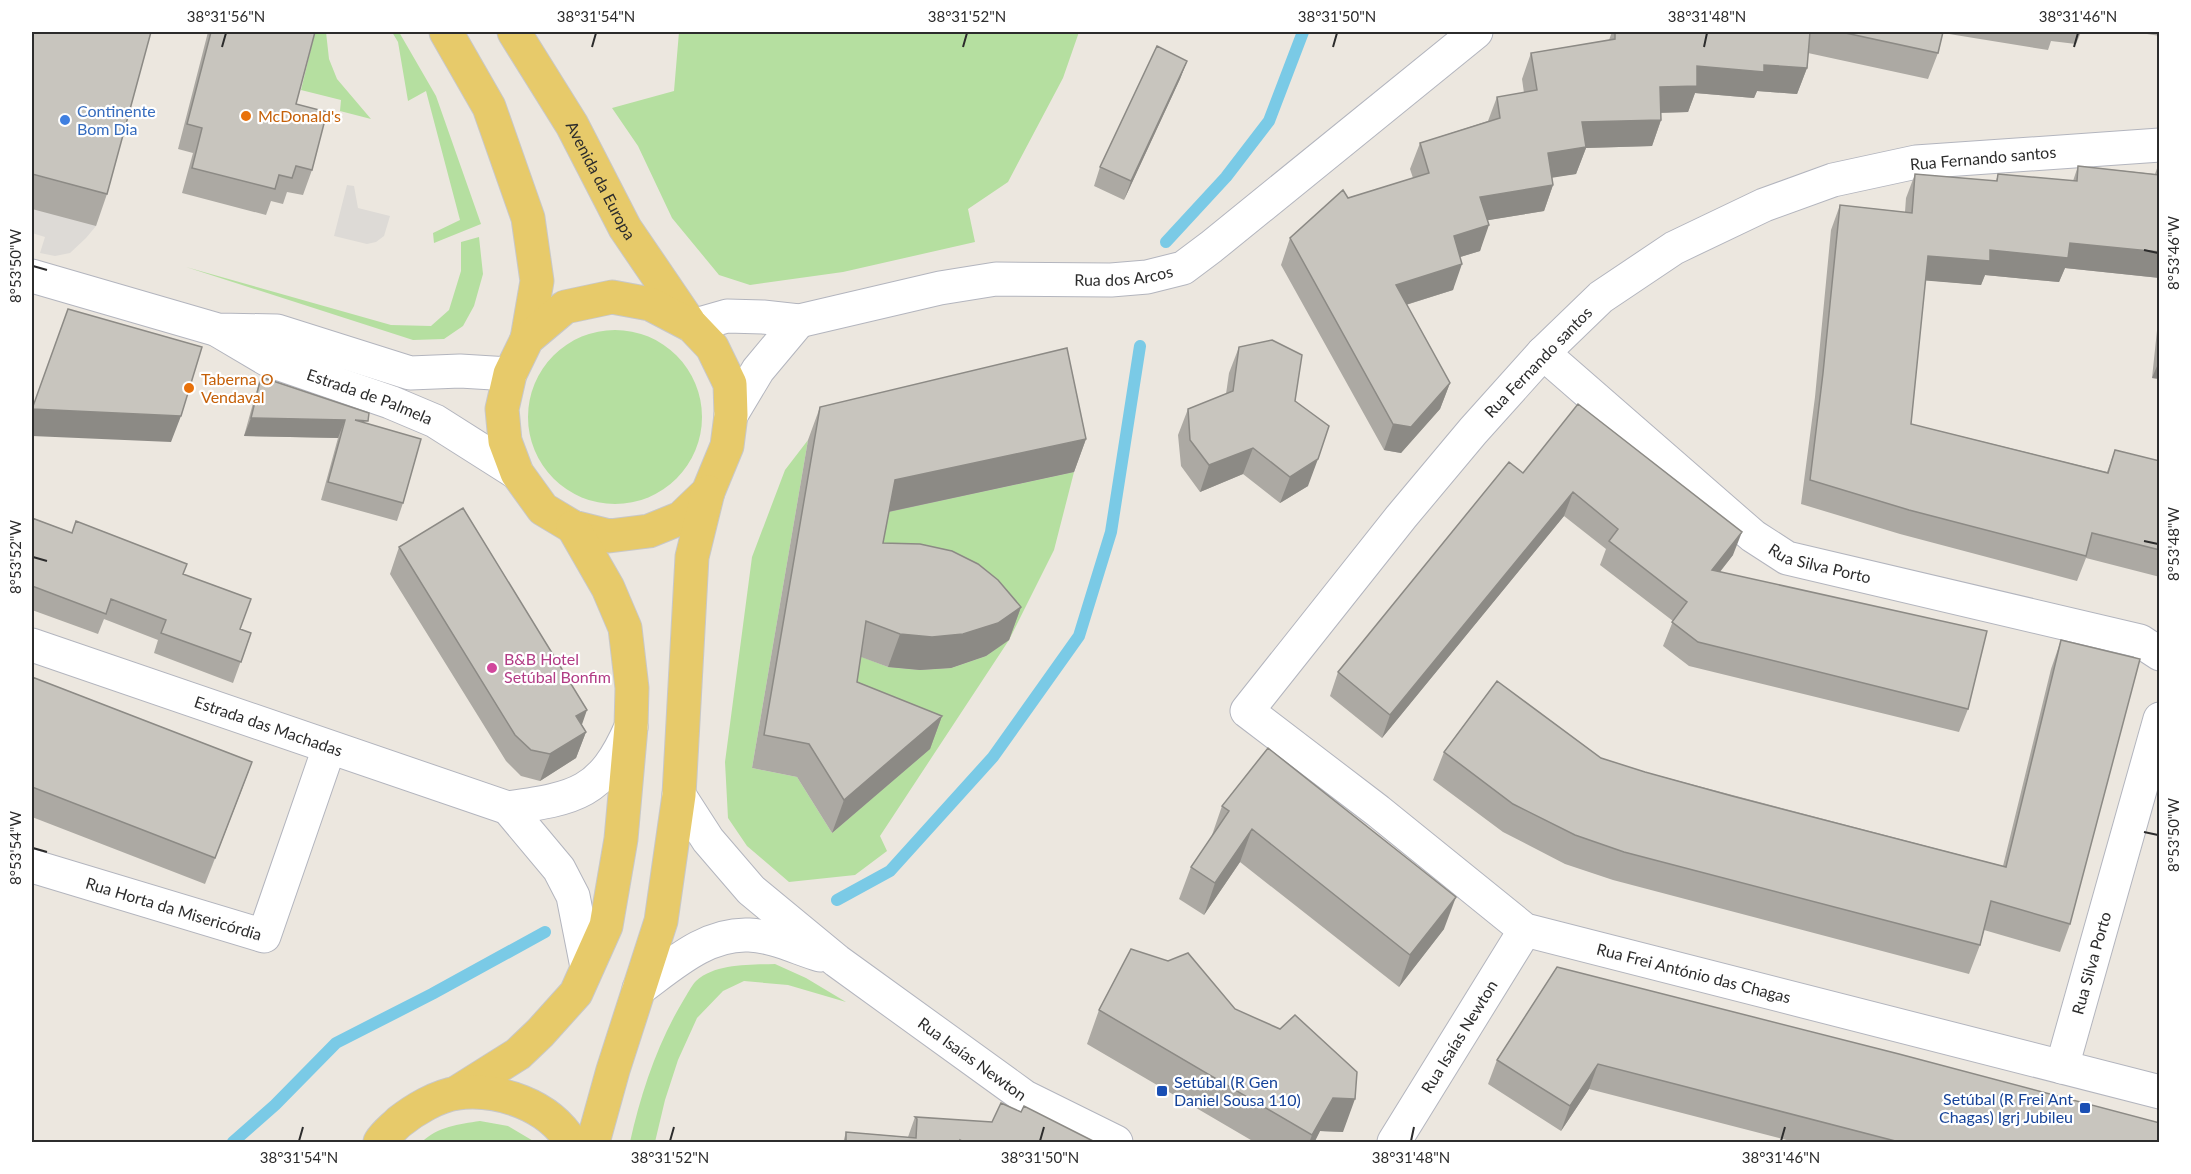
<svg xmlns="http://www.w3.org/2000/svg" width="2191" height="1174" font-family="Lato,sans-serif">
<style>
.green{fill:#b5dfa0}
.plaza{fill:#dddad6}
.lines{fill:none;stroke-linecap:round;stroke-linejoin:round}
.stream{stroke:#7acae6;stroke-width:12}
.minor-casing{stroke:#b3b5be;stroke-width:35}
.major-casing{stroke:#c8c8c8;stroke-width:35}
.minor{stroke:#fff;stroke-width:33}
.major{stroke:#e7ca6a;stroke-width:33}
.wall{fill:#aca9a3}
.shaded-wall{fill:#8c8a85}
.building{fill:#c8c5be;stroke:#8c8a85;stroke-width:1.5}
.ticks{fill:none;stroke:#2c2c2c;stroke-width:2}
.food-dot{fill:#e8710a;stroke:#fff;stroke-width:2}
.shop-dot{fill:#3f7fe0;stroke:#fff;stroke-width:2}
.hotel-dot{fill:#d1479c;stroke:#fff;stroke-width:2}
.transit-dot{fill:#1a4fb4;stroke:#fff;stroke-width:2}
.labels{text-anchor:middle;stroke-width:4.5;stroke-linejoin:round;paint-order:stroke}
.shop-label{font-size:16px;fill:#366cbe;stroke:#fff;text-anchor:start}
.food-label{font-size:16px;fill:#c56008;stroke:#fff;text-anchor:start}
.street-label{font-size:16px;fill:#2c2c2c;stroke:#fff}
.hotel-label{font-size:16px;fill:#b23c85;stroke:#fff;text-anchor:start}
.transit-label{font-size:16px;fill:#164399;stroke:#fff;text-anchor:start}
.neatline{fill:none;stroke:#2c2c2c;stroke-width:2}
.ticks-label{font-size:15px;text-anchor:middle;fill:#2c2c2c}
</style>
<rect width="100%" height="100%" fill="#ece7df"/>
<path class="green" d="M315,32H326L329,59L337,79L371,119L340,111L341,100L301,90Z
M392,32H399L436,96L481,224L434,243L433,233L460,220L426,91L408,101L398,42Z
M679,32H1079L1063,78L1008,182L968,209L975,242L843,272L750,285L719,275L672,218L638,146L612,108L674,91Z
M479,237L483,274L474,306L463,326L444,339L413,340L186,267L391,325L431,326L449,310L461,271V242Z
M528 417a87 87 0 1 1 174 0a87 87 0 1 1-174 0Z
M808,440L752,768L797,777L832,833L929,749L845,716L854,654L888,667L920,670L951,668L986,656L1008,640L871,576L883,513L1074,472L1054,550L1009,640L880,836L887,851L855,875L789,882L747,846L728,818L725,762L752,557L785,470Z
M775,964L806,978L846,1002L788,985L744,981L723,991L697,1018L678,1060L665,1100L655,1142H630C641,1093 657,1044 683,1001C687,995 691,986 696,981C716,963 750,965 775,964Z
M480,1121L508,1126L535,1142H422C437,1127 459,1124 480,1121Z"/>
<path class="plaza" d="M148,32L96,226L86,238L70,253L55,256L40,253L45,237L32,233V209Z
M347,185L354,186L358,208L390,216L384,236L376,242L367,244L334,236Z"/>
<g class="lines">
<path class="stream" d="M1166,242L1226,177L1269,121L1303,32
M837,900L890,871L993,757L1079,636L1111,532L1140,346
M233,1142L275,1105L336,1043L432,994L545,932"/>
<g class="minor-casing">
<g id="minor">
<path id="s1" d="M2160,145L1916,162L1833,180L1764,205L1674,248L1601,297L1543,353L1473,431L1401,517L1247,711L1378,811L1525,930L2160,1092"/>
<path d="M32,276L218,330L277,331L410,373L460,371L510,374"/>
<path id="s2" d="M692,326L727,316L763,317L799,321L940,288L996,279L1111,280L1147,277L1183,268L1211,247L1476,32"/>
<path id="s3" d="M219,331L268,360L390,402L435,421L517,473"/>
<path id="s4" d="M1543,353L1753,536L1787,558L2140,641L2160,654"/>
<path d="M731,415L758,370L799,321"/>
<path id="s5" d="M32,645L508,808C576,798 602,794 631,727"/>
<path id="s6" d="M679,795L708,840L751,890L837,961L1025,1097L1116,1142"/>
<path d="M508,808L559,869L573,896L587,967"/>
<path id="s7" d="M32,866L264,936L329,748"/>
<path d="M639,989C672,965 706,933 749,935C773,936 797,948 820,955"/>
<path id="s8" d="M2062,1067L2160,719"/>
<path id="s9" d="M1394,1142L1525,930"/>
</g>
</g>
<g class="major-casing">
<g id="major">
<path d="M446,32L489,107L528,218L537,281L527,339"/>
<path id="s10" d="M514,32L572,125L625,228L689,322"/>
<path d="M612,297L650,304L692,326L712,347L730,384L731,415L727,446L708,492L681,518L649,531L609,536L573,527L543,509L517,473L505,441L502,409L510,374L527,339L565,307Z"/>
<path d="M456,1093L518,1054L540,1033L576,993L606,926L621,839L631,727L632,688L625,628L608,588L573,527"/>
<path d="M380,1142C385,1134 392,1129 399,1122C414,1110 437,1096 457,1093C499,1088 549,1105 571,1142"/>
<path d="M593,1142L613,1070L661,921L679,795L692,557L708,492"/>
</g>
</g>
<use href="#minor" class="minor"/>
<use href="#major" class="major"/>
</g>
<path class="wall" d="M32,32L107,194L96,226L32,209Z
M208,32H315L296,104L312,170L303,195L287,192L283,204L271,201L266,215L182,193L193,153L178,149Z
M1612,32H2081L2076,44L2051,41L2048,50L1943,33L1938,53L1928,79L1808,53L1807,68L1797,94L1757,91L1754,98L1695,93L1688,112L1661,113V120L1652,146L1586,148L1576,174L1552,177L1553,185L1544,211L1488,220L1480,251L1460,257L1453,290L1406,305L1450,383L1440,409L1401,453L1384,450L1281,265L1290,238L1348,198L1413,178L1410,169L1420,143L1488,121L1497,97L1524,93L1522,79L1531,53L1609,40Z
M2134,32H2160V36Z
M1187,61L1180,79L1124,200L1094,186L1100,167Z
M2160,160V278L2065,268L2059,282L1985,275L1981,285L1925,280L1911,424L2107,472L2115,450L2160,461V577L2086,558L2077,581L1900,534L1801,504L1815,397L1831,230L1840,205L1905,212L1906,198L1915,174L1996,181L1998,174L2073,181L2078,166L2155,174Z
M2160,302V379L2152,378Z
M1239,347L1295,401L1308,486L1280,503L1243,474L1200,492L1181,466L1178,435L1188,409L1226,394L1229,373Z
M261,377L366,424L403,503L397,521L321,500L338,438L244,436L255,396Z
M820,407L1086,439L1074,472L889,512L883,543L1021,607L1009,640L986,656L951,668L920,670L888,667L861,657L857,682L942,716L930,749L832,833L797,777L752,768L808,440Z
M1523,473L1733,555L1720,572L1968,709L1959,732L1689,666L1663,646L1673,621L1600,565L1606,549L1564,516L1382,738L1330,696L1338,672Z
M32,518L183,574L240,629L251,633L233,683L154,653L158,640L104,619L98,634L32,610Z
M399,547L582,725L586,732L576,758L540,781L521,776L506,761L390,574Z
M2061,640L2070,924L2060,952L1984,930L1980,945L1969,974L1613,880L1565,864L1503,832L1433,780L1444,752L1601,758L1645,772L2003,866L2051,669Z
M32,677L252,762L205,884L32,817Z
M1222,806L1444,929L1399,987L1240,862L1204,915L1179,899L1191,867L1211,838Z
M1557,967L2160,1143H1798L1589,1089L1561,1131L1488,1084L1497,1060Z
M1235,1009L1343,1132L1320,1131L1314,1143H1256L1087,1044L1099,1010Z
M1021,1112L1097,1143H843L846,1132L908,1137L915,1117L992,1122Z"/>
<path class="shaded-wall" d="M1187,61L1180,79L1124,200L1131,181Z
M1764,65L1807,68L1797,94L1757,91L1754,98L1695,93L1688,112L1651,113L1660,87L1697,66Z
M1661,120L1652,146L1586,148L1576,174L1538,180L1548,153L1582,122Z
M1553,185L1544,211L1471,223L1480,197Z
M1489,225L1480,251L1444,262L1454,236Z
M2070,243L2160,252V278L2065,268L2059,282L1985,275L1981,285L1919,280L1928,256Z
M1462,264L1453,290L1386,311L1396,285Z
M2160,359V379L2152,378Z
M1450,383L1440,409L1401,453L1384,450L1393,424Z
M32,409L181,416L171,442L32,436Z
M251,418L345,420L338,438L244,436Z
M1086,439L1074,472L883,513L895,480Z
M1253,448L1243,474L1200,492L1209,465Z
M1318,459L1308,486L1280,503L1290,477Z
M1573,492L1564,516L1382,738L1390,715Z
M1742,532L1733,555L1703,593L1712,570Z
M1021,607L1009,640L986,656L951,668L920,670L888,667L900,634Z
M587,710L578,736L576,716Z
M942,716L930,749L832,833L844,800Z
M586,732L576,758L540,781L550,754Z
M252,762L242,789L205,884L215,858Z
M1252,829L1240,862L1204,915L1215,883Z
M1456,897L1444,929L1399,987L1410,955Z
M1598,1064L1589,1089L1561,1131L1570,1106Z
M1333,1098L1355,1099L1343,1132L1320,1131L1314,1143H1309L1312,1135Z"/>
<path class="building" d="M32,32H151L107,194L32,174Z
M211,32H315L296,104L327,112L312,170L296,166L292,178L279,175L275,189L192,168L202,128L187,124Z
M1615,32H1810L1807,68L1764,65V72L1697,66V86L1660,87L1661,120L1582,122L1586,147L1548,153L1553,185L1480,197L1489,225L1454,236L1462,264L1396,285L1450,383L1411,427L1393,424L1290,238L1343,190L1348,198L1429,173L1420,143L1500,118L1497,97L1537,90L1531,53L1615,39Z
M1841,32H1943L1938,53Z
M1157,46L1187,61L1131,181L1100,167Z
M2078,166L2159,175L2160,166V252L2070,243L2068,258L1990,250V261L1928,256L1911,424L2108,473L2115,450L2160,461V550L2092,533L2086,556L1909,510L1810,480L1823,373L1840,205L1912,213L1915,174L1997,181L1998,174L2077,181Z
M68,309L202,347L181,416L32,409Z
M1272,340L1302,355L1295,401L1329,426L1318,459L1290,477L1253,448L1209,465L1190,440L1188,409L1233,391L1239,347Z
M1067,348L1086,439L895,480L883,543L920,544L952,551L978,564L998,580L1021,607L998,623L963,634L932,637L900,634L866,621L857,682L942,716L844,800L809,744L764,735L820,407Z
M261,377L369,413L368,421L355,420L421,439L403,503L328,482L345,420L251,418Z
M1578,404L1742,532L1712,570L1987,631L1968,709L1698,642L1672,622L1687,602L1609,541L1618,529L1573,492L1390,715L1338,672L1509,462L1523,473Z
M463,508L587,710L576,716L586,732L550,754L531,750L515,735L399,547Z
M32,518L72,533L76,521L187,564L183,574L251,599L240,629L251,633L241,662L161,633L166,620L111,599L106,614L32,586Z
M2061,640L2140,659L2070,924L1991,901L1980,945L1624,852L1575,835L1513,804L1444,752L1497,681L1601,758L1645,772L1732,796L2006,867Z
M32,677L252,762L215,858L32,787Z
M1268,748L1456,897L1410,955L1252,829L1215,883L1191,867L1229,811L1222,806Z
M1131,949L1168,961L1188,953L1235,1009L1280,1029L1295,1015L1357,1072L1355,1099L1333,1098L1312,1135L1099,1010Z
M1557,967L1899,1054L2160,1123V1143H1903L1598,1064L1570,1106L1497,1060Z
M1001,1103L1021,1112L1024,1106L1097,1143H966L960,1140V1143H846V1132L916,1138L917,1119L915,1117L992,1122Z"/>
<path class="ticks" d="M222,47L226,33M592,47L596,33M963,47L967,33M1333,47L1337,33M1704,47L1707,33M2074,47L2078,33M2144,250L2158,253M33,266L47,270M2144,541L2158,544M33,557L47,561M2144,832L2158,835M33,848L47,852M299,1141L303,1127M670,1141L674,1127M1040,1141L1044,1127M1411,1141L1414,1127M1781,1141L1785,1127"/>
<g class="food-dot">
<circle cx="246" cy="116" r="6"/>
<circle cx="189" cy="388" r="6"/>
</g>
<circle class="shop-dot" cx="65" cy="120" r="6"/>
<circle class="hotel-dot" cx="492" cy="668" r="6"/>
<g class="transit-dot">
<rect x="1156" y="1085" width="12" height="12" rx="3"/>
<rect x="2079" y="1102" width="12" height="12" rx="3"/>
</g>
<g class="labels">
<g class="shop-label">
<text x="77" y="117">Continente<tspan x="77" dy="18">Bom Dia</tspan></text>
</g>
<g class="food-label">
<text x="258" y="122">McDonald's</text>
<text x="201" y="385">Taberna O<tspan x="201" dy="18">Vendaval</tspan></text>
</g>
<g class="street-label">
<text transform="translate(1983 158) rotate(-5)" y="6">Rua Fernando santos</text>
<text dy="6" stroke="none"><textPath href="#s10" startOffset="172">Avenida da Europa</textPath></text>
<text dy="6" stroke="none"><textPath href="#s2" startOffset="438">Rua dos Arcos</textPath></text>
<text transform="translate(1538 362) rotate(-46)" y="6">Rua Fernando santos</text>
<text dy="6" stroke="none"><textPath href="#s3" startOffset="165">Estrada de Palmela</textPath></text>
<text dy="6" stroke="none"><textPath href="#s4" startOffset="352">Rua Silva Porto</textPath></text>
<text dy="6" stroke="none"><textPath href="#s5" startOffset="250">Estrada das Machadas</textPath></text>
<text dy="6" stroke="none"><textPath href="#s7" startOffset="148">Rua Horta da Misericórdia</textPath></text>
<text dy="6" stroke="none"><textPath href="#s8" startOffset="108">Rua Silva Porto</textPath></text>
<text dy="6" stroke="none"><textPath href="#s1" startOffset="1664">Rua Frei António das Chagas</textPath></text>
<text dy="6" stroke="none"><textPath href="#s9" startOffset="124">Rua Isaías Newton</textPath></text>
<text dy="6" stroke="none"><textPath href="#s6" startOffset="398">Rua Isaías Newton</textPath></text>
</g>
<g class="hotel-label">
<text x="504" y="665">B&amp;B Hotel<tspan x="504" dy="18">Setúbal Bonfim</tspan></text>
</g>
<g class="transit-label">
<text x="1174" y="1088">Setúbal (R Gen<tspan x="1174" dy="18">Daniel Sousa 110)</tspan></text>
<text x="2073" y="1105" text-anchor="end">Setúbal (R Frei Ant<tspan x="2073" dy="18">Chagas) Igrj Jubileu</tspan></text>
</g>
</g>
<rect width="2191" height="1174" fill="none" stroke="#ffffff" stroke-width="66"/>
<rect x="33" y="33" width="2125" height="1108" class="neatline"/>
<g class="ticks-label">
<text x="226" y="22">38°31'56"N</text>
<text x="596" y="22">38°31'54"N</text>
<text x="967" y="22">38°31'52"N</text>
<text x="1337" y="22">38°31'50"N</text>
<text x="1707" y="22">38°31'48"N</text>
<text x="2078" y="22">38°31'46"N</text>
<text transform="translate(2174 253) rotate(-90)" y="5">8°53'46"W</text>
<text transform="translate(16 266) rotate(-90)" y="5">8°53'50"W</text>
<text transform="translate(2174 544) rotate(-90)" y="5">8°53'48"W</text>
<text transform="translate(16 557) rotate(-90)" y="5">8°53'52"W</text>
<text transform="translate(2174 835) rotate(-90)" y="5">8°53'50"W</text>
<text transform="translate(16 848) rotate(-90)" y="5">8°53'54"W</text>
<text x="299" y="1163">38°31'54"N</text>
<text x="670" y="1163">38°31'52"N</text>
<text x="1040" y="1163">38°31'50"N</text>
<text x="1411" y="1163">38°31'48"N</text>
<text x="1781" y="1163">38°31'46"N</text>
</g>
</svg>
